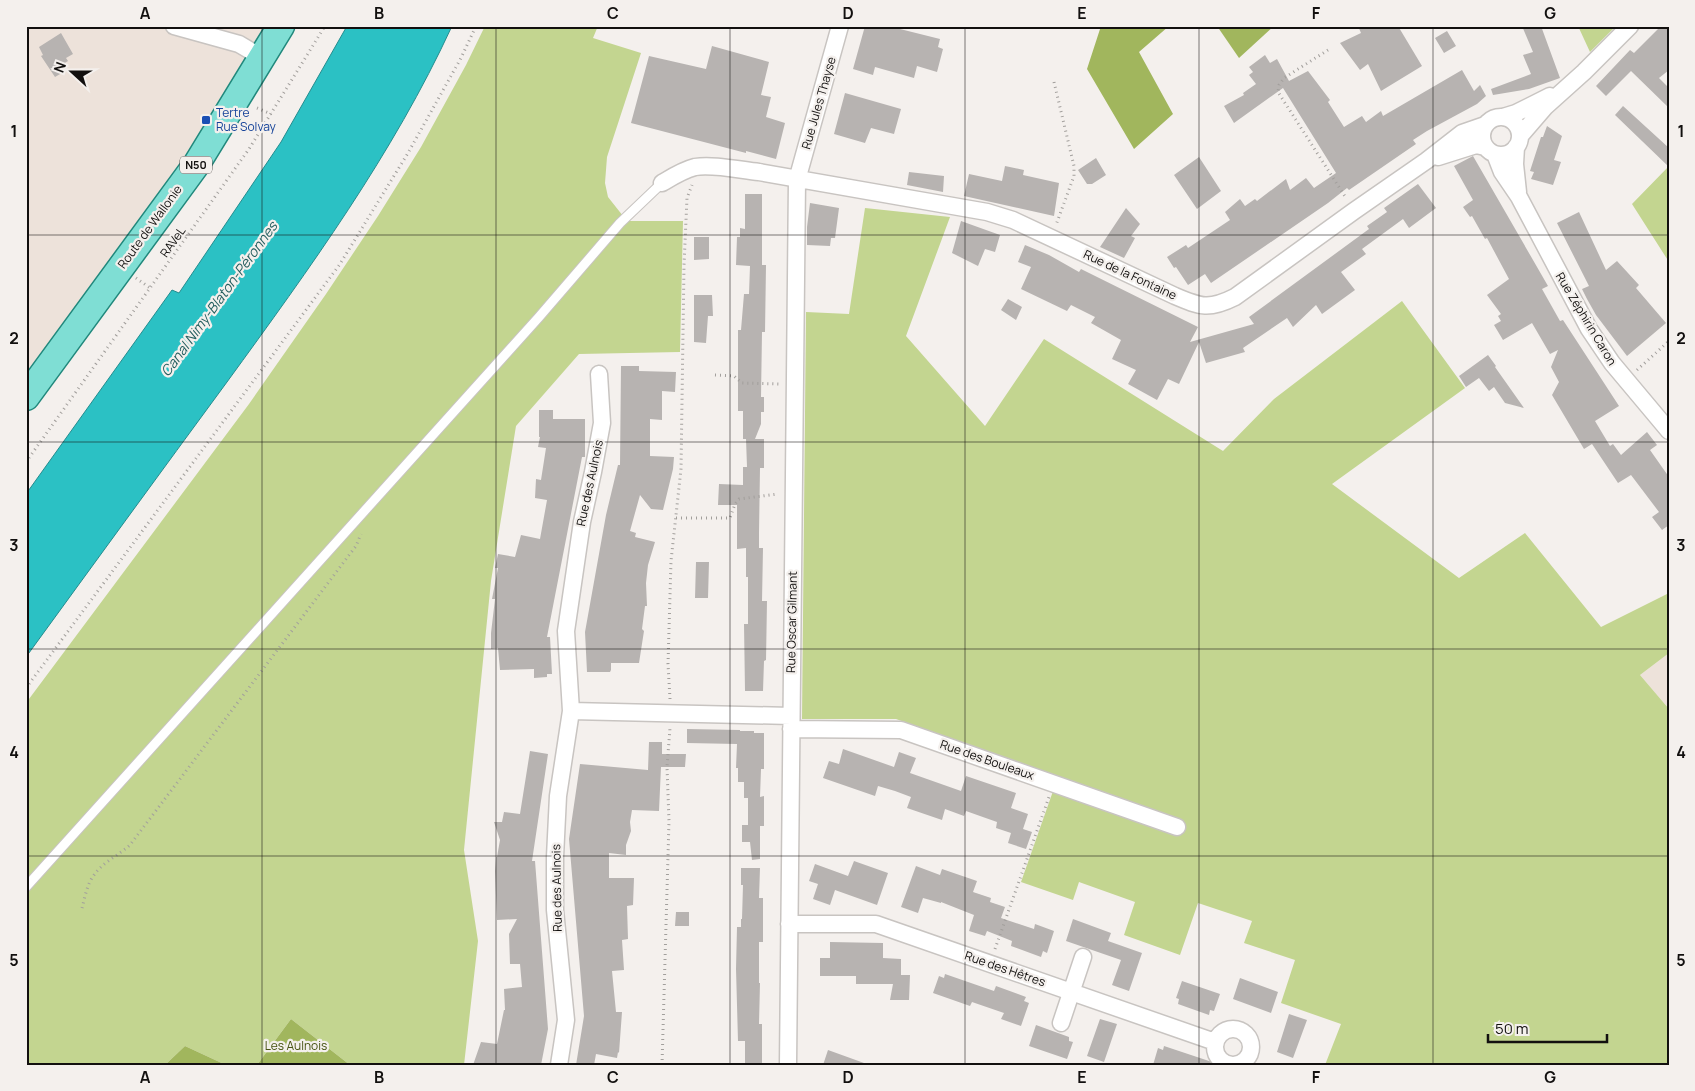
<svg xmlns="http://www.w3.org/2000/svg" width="1695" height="1091" font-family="Manrope,sans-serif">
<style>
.built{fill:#ede2da}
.green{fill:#c3d590}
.forest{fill:#a1b65d}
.water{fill:#2bc1c4;stroke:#248c8e}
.building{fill:#b7b3b1}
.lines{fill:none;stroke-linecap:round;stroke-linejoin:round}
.service-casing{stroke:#c8c4c1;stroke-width:11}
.minor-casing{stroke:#c8c4c1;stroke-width:19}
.primary-casing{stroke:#21887c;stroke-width:29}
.path{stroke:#a29f9c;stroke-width:3;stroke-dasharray:1 4;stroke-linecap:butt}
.service{stroke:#fff;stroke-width:9}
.minor{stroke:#fff;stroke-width:16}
.primary{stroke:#7fded4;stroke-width:26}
.grid{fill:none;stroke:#12100f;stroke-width:1;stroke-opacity:0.55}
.transit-dot{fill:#1a4fb4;stroke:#f4f0ed;stroke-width:2}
.labels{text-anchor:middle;stroke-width:4.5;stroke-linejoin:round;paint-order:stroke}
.shield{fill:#f4f0ed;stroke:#565352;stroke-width:1}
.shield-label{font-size:11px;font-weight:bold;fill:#12100f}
.street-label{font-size:12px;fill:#12100f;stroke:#f4f0ed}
.transit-label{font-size:12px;fill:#164399;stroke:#f4f0ed;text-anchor:start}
.park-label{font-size:12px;fill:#475413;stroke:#f4f0ed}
.water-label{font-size:14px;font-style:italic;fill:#245e5f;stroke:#f4f0ed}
.neatline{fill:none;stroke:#12100f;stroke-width:2}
.grid-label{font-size:16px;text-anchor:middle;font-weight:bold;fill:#12100f}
</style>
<rect width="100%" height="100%" fill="#f4f0ed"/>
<path class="built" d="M26,26H266L221,103L153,203L26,378Z
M1669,653V709L1640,675Z"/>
<path class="green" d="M485,26H598L593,38L641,53L607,157L605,183L608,197L623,216L351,520L382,496L628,221H683L680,352L579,354L516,426L491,581L464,850L478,941L464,1065H350L291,1019L257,1065H226L185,1046L165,1065H26V703L249,404L326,294L378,216L421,147L466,65Z
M1578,26H1616L1590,52Z
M1669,166V262L1632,204Z
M865,208L950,217L906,336L985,426L1044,339L1223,451L1274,399L1402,301L1465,388L1332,484L1459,578L1525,533L1601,627L1669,593V653L1640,675L1669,709V1065H1325L1341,1024L1281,1003L1295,960L1244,943L1252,921L1198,903L1180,955L1124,935L1135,902L1079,882L1073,900L1021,882L1058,777L896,719H802L806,312L849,314Z"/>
<path class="forest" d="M1101,26H1169L1139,52L1173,114L1134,149L1087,69Z
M1217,26H1274L1239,58Z
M291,1019L350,1065H257Z
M185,1046L226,1065H165Z"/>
<path class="water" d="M347,26H452C393,154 310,268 227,382C160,473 93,565 26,657V494L172,290L179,293L281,142Z"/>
<path class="building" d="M865,26H901L900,29L940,39L938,47L943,49L937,72L917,66L914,78L875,67L873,75L853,69Z
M1358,26H1398L1422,66L1381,91L1368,64L1360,70L1340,43L1361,33Z
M1522,26H1541L1560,78L1529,89L1493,95L1491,89L1531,74L1523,55L1533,52Z
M1661,26H1669V70L1659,78L1669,88V108L1631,71L1606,96L1596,86L1630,50L1634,53Z
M1447,31L1456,46L1444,53L1435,38Z
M61,33L73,54L66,58L68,61L63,64L67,70L55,77L41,56L43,55L39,47Z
M712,46L769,62L761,95L771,97L766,117L785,123L776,159L746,151V153L631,123L649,56L706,69Z
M1265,55L1270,63L1277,59L1289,81L1308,71L1330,100L1328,102L1344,127L1362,116L1366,122L1381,111L1383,116L1462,70L1474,91L1480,85L1486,96L1477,104L1427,131L1413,140L1416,144L1349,190L1347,188L1328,203L1211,283L1205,274L1188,285L1176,267L1174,268L1167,257L1186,245L1188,248L1230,220L1225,212L1240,199L1245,206L1255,199L1257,201L1286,179L1290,190L1306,178L1314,188L1336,173L1283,88L1234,123L1224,106L1244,95L1243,93L1256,84L1249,75L1253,72L1249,67Z
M845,93L901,109L894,134L871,128L865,143L834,134Z
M1623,106L1669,148V167L1615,115Z
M1547,126L1562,136L1554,160L1561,162L1553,185L1531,179L1534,172L1530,171L1541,137H1543Z
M1473,156L1548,286L1542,289L1560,321L1563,320L1619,406L1595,421L1610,446L1613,444L1621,455L1647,432L1657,445L1650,450L1669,477V525L1662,530L1652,517L1659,512L1631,475L1618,483L1592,444L1584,449L1552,395L1559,382L1551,367L1558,350L1550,354L1532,323L1503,340L1494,325L1501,321L1498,316L1501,314L1487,295L1509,279L1487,238L1485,239L1472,216L1470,217L1463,207L1473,200L1454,166Z
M1199,157L1221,191L1197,209L1174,175Z
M1096,158L1106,175L1092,184H1087L1078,170Z
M1005,166L1024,170L1023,175L1059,183L1054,216L964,196L969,174L1002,181Z
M909,172L944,176L943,192L907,185Z
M1418,184L1436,208L1409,228L1403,219L1362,249L1366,254L1341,272L1355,290L1322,314L1316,305L1293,327L1287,318L1243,348L1245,352L1206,363L1199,342L1179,384L1168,379L1157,400L1128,384L1136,370L1112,359L1121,340L1091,323L1095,317L1071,305L1067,311L1021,289L1031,267L1018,262L1025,245L1049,255L1079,272L1081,269L1198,327L1190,342L1254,324L1249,317L1369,229L1367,226L1387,212L1384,208Z
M745,194H762V265H766L765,332H762L761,397H764V412H761V424L755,439H764V468H760L759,533V548H763L762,601H767L766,660L764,661L763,691H745L744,624H748V577H746V548L737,549V505H718L719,484L743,485V467H747L746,439H743V411H738V330H741L744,294H749L750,266L736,265L737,237H740V228L745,229Z
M810,203L839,208L835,238H831L830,246L807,245V227Z
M1126,208L1140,224L1131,236L1135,238L1124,258L1100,247Z
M1579,212L1606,270L1617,261L1639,285L1636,288L1666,323L1627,356L1596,315L1587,299L1582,289L1589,286L1557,223Z
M961,221L1000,235L995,252L985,249L978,266L952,253Z
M694,237H709V259L694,260Z
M694,295H712L713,316H708L706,343L694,342Z
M1008,299L1022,307L1016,320L1001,310Z
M1488,355L1496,366L1495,367L1524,408L1505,403L1494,387L1489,391L1479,378L1466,387L1459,376Z
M621,366H639V371L676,372L675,392L662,391V420L650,419V456L674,457L673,469L663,510L651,509L640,495L630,531L636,533L635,537L655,542L648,565L646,583L647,606H645L642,629L644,631L639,663H611V670L610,672H587L585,632L606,515L618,465H620Z
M539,410H553V419H585V457H582L547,637H550L552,674H547V677L534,678V669L500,670L498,648L491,649V633L495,599H492L498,568H495L498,554L515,557L521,535L540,539L547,500L535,498L536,479L541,480L546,448L538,447L540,437H539Z
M696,562H709L708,598H695Z
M687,729L740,730V731H754V733H764V769H761L760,797L764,796V826H760V859L752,860L750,842H742V825H748V798H744V782H738V768H736L737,744L687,743Z
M649,742H662V754H686L685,767H661L659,811L632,810L630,822L631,831L626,845V855L609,853V878H634L633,905L627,906L628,939L622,940L624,970L612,971L616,1012H622L619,1053L618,1052L617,1058L596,1054L594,1065H576L584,1016L569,839L580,764L648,770Z
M843,749L894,767L899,752L916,758L910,773L961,791L966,776L1016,793L1011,808L1028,814L1023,829L1032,832L1026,849L1008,843L1011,833L996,828L997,822L980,816L966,811L964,816L945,809L942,820L907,808L911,797L895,791L878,786L875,796L823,778L829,761L839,764Z
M530,751L548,754L532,861H535L548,1029L541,1065H473L481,1042L497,1044L504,1010H505L504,989L522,987L520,964H510L509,934L517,919L497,920L495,871L496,857H497L500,840L494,822H502L504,812L520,814Z
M854,861L888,873L877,905L835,890L830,905L813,899L818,884L809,881L815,864L848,876Z
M916,866L940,875L942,869L977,881L973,892L991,898L990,902L1005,907L1001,918L1034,929L1035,924L1054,931L1047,953L1043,951L1041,957L1011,946L1012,941L987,931L985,936L969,931L974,915L941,902V903L923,898L918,913L901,907Z
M741,868H760L759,898H763V942H759V983H760L759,1024H762V1065H745V1041H738L736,969L737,927H741V919H742L743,885H741Z
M676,912H689V926H675Z
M1073,919L1111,933L1108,941L1142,953L1129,991L1112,985L1121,960L1066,941Z
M830,942L883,943V958L901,959V975H910L909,1000H890L893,984H856V976H820V958H830Z
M945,974L994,991L996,986L1026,997L1024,1001L1029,1003L1021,1026L1001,1019L1004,1013L972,1002L970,1006L933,993L939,976L944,978Z
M1240,978L1278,992L1271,1013L1233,999Z
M1182,981L1220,994L1214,1011L1210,1010L1209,1015L1178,1004L1179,999L1176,998Z
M1289,1014L1307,1020L1293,1058L1277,1052Z
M1100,1019L1117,1024L1104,1062L1087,1056Z
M1036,1025L1069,1037V1041L1073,1042L1067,1059L1029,1046Z
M1164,1046L1212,1062L1211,1065H1153L1158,1048L1163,1050Z
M828,1050L864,1063V1065H823Z"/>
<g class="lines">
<g class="service-casing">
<path id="service" d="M26,887L539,317L620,223L662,183"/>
</g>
<g class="minor-casing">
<path id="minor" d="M174,26L239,44L263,58
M1482 136a19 19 0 1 1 38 0a19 19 0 1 1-38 0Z
M1503,117L1516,113L1550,96
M1520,136L1545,107L1584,72L1630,26
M1516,147L1515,164L1518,192
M1495,154L1502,172L1519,197L1589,329L1612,363L1669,431
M1438,157L1476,145L1485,147
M662,183C672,177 683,170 695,167C713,164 740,170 759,172L987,212L1013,220L1175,296C1201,307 1209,310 1235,297L1354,211L1426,161L1462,133L1485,125
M571,711L566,631L582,522L593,472L602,423L599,374
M791,729L901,730L1177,827
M789,924H876L1215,1042
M1061,1023L1083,957
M1215 1047a18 18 0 1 1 36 0a18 18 0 1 1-36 0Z
M559,1065L566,1020L555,910V857L558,796L571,711L791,716
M788,1065L797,180L840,26"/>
</g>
<g class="primary-casing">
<path id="primary" d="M26,397L196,165L281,26"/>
</g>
<path class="path" d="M1328,50L1284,78L1279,85L1278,92L1346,198
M1054,82L1074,166V176L1056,225
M257,108L271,114
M136,278L150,288
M1637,370L1669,341
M715,375L734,376L742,383L782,384
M26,462L249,149L325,26
M676,518H730L735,504L739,499L778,494
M26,688L340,264L408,153L461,58L476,26
M670,699L668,664L671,561L681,469L684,265L687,198L692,185
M82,908C85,897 87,884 94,875C103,862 119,855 130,845L356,546L361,534
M995,949L1049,797
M662,1065L669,821L667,767L670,728"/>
<use href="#service" class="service"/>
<use href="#minor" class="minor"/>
<use href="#primary" class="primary"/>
</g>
<path class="grid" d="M262,26V1065M496,26V1065M730,26V1065M965,26V1065M1199,26V1065M1433,26V1065M26,235H1669M26,442H1669M26,649H1669M26,856H1669"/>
<rect class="transit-dot" x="201" y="115" width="10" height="10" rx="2.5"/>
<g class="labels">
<rect class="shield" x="180" y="156.5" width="32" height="17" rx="4"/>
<g class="shield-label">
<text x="196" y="169">N50</text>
</g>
<g class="street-label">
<text transform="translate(819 103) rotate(-74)" y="4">Rue Jules Thayse</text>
<text transform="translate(150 227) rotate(-54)" y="4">Route de Wallonie</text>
<text transform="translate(173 242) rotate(-55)" y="4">RAVeL</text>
<text transform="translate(1130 275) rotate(25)" y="4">Rue de la Fontaine</text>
<text transform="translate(1586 319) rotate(59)" y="4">Rue Zéphirin Caron</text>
<text transform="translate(590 483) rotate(-78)" y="4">Rue des Aulnois</text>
<text transform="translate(792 622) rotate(-89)" y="4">Rue Oscar Gilmant</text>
<text transform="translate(987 760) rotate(19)" y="4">Rue des Bouleaux</text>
<text transform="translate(557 888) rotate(-91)" y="4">Rue des Aulnois</text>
<text transform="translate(1005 969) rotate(19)" y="4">Rue des Hêtres</text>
</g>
<g class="transit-label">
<text x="216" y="117">Tertre<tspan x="216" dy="14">Rue Solvay</tspan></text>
</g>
<g class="park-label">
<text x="296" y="1050">Les Aulnois</text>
</g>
<g class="water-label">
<text transform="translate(219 299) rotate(-54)" y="5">Canal Nimy-Blaton-Péronnes</text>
</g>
</g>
<rect width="1695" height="1091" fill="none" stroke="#f4f0ed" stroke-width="55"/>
<g transform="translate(72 72) rotate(291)" stroke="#f4f0ed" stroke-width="4" paint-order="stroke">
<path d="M0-4L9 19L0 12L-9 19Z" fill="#12100f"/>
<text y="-8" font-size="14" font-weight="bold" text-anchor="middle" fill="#12100f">N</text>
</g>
<path d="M1488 1034v8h119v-8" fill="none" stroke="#12100f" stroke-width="2.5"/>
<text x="1495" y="1034" font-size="15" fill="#12100f" stroke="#f4f0ed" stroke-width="4" paint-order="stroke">50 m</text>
<rect x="28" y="28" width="1640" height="1036" class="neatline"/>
<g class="grid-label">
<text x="145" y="19">A</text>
<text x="379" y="19">B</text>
<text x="613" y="19">C</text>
<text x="848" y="19">D</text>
<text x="1082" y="19">E</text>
<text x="1316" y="19">F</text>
<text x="1550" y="19">G</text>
<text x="14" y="137">1</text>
<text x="1681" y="137">1</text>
<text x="14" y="344">2</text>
<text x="1681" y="344">2</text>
<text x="14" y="551">3</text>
<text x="1681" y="551">3</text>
<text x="14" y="758">4</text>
<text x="1681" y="758">4</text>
<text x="14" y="966">5</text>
<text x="1681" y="966">5</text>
<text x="145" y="1083">A</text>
<text x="379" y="1083">B</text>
<text x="613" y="1083">C</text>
<text x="848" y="1083">D</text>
<text x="1082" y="1083">E</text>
<text x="1316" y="1083">F</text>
<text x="1550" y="1083">G</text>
</g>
</svg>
